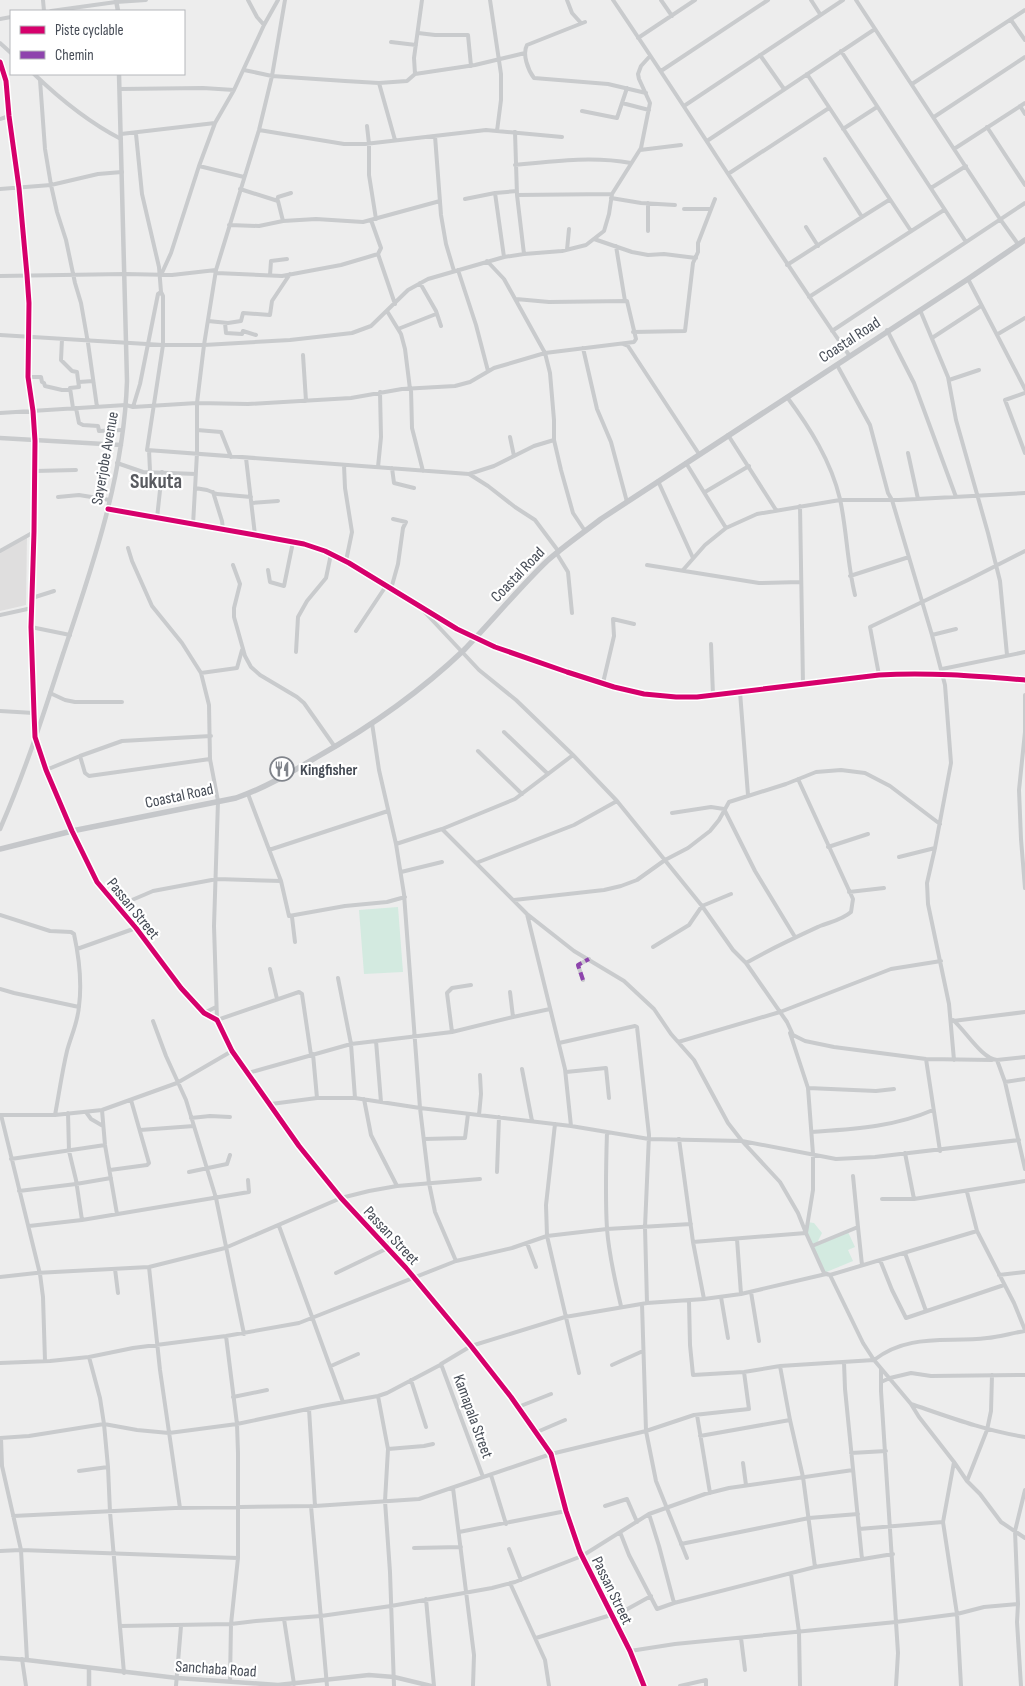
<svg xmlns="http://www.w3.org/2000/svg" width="1025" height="1686" font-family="'Sofia Sans Condensed',sans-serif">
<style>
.education{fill:#dfdede}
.green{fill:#d3eae0}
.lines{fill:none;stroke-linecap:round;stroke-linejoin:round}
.minor{stroke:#c9cbcd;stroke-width:4}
.tertiary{stroke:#c9cbcd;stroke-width:4.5}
.primary{stroke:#c5c7ca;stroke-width:5.5}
.quiet{stroke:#8e44ad;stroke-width:4;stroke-dasharray:8 4;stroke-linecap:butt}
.cycleway-casing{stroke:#fff;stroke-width:8}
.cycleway{stroke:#d6006c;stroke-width:5}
.labels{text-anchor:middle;stroke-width:4.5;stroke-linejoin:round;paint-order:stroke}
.street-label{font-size:16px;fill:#464c56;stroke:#fff}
.poi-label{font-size:16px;font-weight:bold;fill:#464c56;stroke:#fff;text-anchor:start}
.district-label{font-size:21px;font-weight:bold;fill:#595b60;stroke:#fff}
</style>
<rect width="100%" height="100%" fill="#ededed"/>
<path class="education" d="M27,535L26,605L0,611V550Z"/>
<path class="green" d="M398,907L403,972L364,974L359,910Z
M807,1222L814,1223L822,1233L818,1241L821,1244L848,1232L855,1247L848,1250L853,1261L824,1273L806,1233Z"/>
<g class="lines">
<path class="minor" d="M43,0L44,11
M248,0L257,17L264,25
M490,0L501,74V100L497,131
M567,0L572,13L581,23
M613,0C693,118 768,238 849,355
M661,0L672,16
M811,0L820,14
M856,0L1000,219L1018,244
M51,11L116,2L146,0
M0,19L11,17
M1011,20L1025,40
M585,22L527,45C522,54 528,70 534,78L608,84L646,93
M418,33L435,35H468L471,66
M638,38L695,0
M391,42L416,45
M0,43L11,53
M841,51L966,242
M760,55L784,89
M0,62L6,81L9,116L19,188L27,275L29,303L28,377L33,411L35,441L34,532L31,627L34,713L35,737L46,770L72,831L97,882L136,928L181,988L204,1013L217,1020L232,1051L299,1146L341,1198L406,1268L471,1346L511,1397L551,1454L566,1511L580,1552L630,1651L644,1686
M244,70L272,76L345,81L379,83L407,81L415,74L475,65L525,53
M661,71L768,0
M34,74C61,100 88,122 121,139
M415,74L414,58L422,0
M807,74L911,231
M40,80L45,149L51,185L57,212L66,240L75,283L81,303L88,343L97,407
M379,83L395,140
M912,84L1025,10
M120,89L203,88L234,90
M622,103L649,110
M684,106L843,0
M1020,106L1025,114
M582,111L617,118L627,88
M934,117L1025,57
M0,119L9,116
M367,126L369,144V175L376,219
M987,127L1025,185
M843,129L877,107
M259,130L344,144H365L486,130L562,137
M515,132L517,195L524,254
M121,134L215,123
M136,134L142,194L159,267L161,292L163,296V345L147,450L469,474L488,486L515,507L535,520L559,552
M435,136L441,215L446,244L454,271
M707,141L875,29
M954,149L1025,103
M640,150L681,145
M515,165C554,161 593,156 631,163
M199,166L244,177
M728,174L829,108
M931,188L966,166
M0,189L51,185L98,174L122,172
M240,189L278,201L283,221
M495,193L504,257
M517,195L612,194
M611,198L641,203L675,205
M465,199L495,193L517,191
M277,201L278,197L291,193
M648,203V231
M684,209H711
M862,217L889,200
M229,225L259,226L283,221L316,219L363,222L440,201
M806,227L818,246
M594,239L632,252L648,255L664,254L696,258
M616,246L625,301
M567,250L569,229
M378,254L395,304
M487,261L504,279L545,353L634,342L636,339L627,301L549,302L516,299
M787,265L862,217L825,159
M458,270L476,325L488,371
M216,273L282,276L341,265L378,254L381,248L371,220
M161,275L171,253L199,166L215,123L234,90L264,25L278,0
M270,275L271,261L287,259
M0,276L125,274L172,275L216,270
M968,279L1025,389
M420,283L436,311L441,326
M809,297L944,210
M920,310L948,377L956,420L988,533L1000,581L1007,655
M387,311L401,334L405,349L410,389
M208,321L228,323L241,321L243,313L270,315L272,301L290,274
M225,323L226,333L242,334L243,331L256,335
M398,329L436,314
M887,330L914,383L956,497
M832,331L1025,203
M633,332L685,331L693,263L698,252V243L715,199
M998,334L1025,318
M0,335L163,345H204L290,340L352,333L371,326L408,290L428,279L504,257L524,254L562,251L586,245L604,231L609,214L612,194L641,148L650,103L639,79L638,74L641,66L650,56
M932,338L981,306
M62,339L61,360L72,371L77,372L79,387L70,388L73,408
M623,344L628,346L699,454
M583,348L597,409L611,442L627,502
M303,355L306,401
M837,365L870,425L888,493L892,500L932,635L945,685L951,763L935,848L927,883L928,904L949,1004L954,1060
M28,377H41L42,382L44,383L45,386L62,390H70
M949,380L979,370
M79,382L93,381
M411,389L412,428L423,471
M1025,393L1005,400L1025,453
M787,397C810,428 831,461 840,499C847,531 847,563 855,595
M133,407L140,384L158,294L161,292
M76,408L79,423L83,425L98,426L99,431L122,430
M0,413L126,405L133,407L197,403L248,404L351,398L402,389L455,386L470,382L494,368L545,353L550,373L554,420V440L561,470L573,513L585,531
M197,430L221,432L231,457
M728,435L776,510
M510,437L514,456
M149,450L150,471
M908,453L918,499
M246,458L255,535
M117,463L143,472L196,474
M686,463L726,528
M344,465L345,488L352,532L346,561
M378,467L381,437L380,392
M392,468L394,483L414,488
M35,471L76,470
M469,474L494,466L534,446L554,440
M658,481L693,558
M195,488L207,490L217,494L251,497
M213,492L222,521L223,530
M705,492L749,466
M58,497L79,495L110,500
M252,503L278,501
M800,506L803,684
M157,518L162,472
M193,525L197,453V403L204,345L216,270L259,130L272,76L285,0
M128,548L132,561L152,606L182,643L201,673L209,705L210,759L218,801L214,926L217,1020L299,992L302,994L311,1055
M0,551L34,532
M557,554L568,572L572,613
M233,565L240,584L234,608V617L245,656L251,667L260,675L297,697L304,703L335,747
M647,565L759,583L801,582
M268,570L270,582L284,586L293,542
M683,570L705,545L726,528L757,514L840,500H899L1025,493
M850,576L909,557
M391,589L398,564L403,528L406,522L393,519
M32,598L54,591
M420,607L479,670L516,700L573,755L617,801L702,906L733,950L746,963L787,1022L793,1035L805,1041L834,1047L926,1059L992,1060
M0,615L32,608
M31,627L70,635
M356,631L386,586
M932,635L956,629
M711,644L713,695
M296,652L298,617L307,601L326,578L331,554
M942,669L1025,652
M201,673L237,668L242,650
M879,675L870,627L968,580L1025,551
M603,683L614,636L613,619L634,624
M740,692L748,795
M50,693L65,700L75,702H122
M1025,695V732L1019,790L1021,839L1025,888
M0,711L34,713
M372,723L379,770L396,844L404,894L420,1108L429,1183L435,1212L456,1261
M504,732L548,774
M478,751L522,794
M80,756L122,741L211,736
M46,770L80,756L85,773L89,776L210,759
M248,794L281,881L289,916L345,906L387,902L405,897
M672,813L711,807L724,809L755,871L795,937
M442,829L527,914L574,951L624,981L654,1009L671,1034L694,1060L728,1123L742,1141L780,1182L798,1213L806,1233L693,1242
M396,844L442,829L515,799L573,755
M828,847L868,834
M269,850L388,811
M899,857L935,848
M476,863L574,825L617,801
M401,872L442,862
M849,892L884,888
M514,900L604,890L621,886L637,880L665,860L688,848L710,831L719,820L729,802L786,784L816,772L841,770L865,773L890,786L940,824
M118,906L153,891L217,879L281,881
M527,914L565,1069L571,1126
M0,915L50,931L71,932L74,934C79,957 82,983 79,1006C78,1022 71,1036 67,1051C62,1072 59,1094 55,1115
M292,917L295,942
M653,947L689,925L702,906L731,894
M77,949L136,928
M746,963C770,949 794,938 820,926C830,922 842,920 851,912L853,899L798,779
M270,969L277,999
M338,978L351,1044L355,1098
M583,980L578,965L589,959
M0,989L14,993L79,1007
M510,992L513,1017
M204,1013L216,1007
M953,1020C965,1030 982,1059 997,1060L1005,1082L1025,1169
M153,1021L166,1056L186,1100L216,1198L244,1334
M953,1021L1025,1012
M452,1032L447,993L452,988L471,985
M790,1033L808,1088L813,1154V1190L806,1233L824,1273L830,1275L863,1343L874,1360L911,1404L919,1417L954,1462L967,1481L980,1494L1001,1522L1025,1538
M376,1041L381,1102
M678,1042L780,1012L891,969L941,961
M559,1043L635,1026L637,1027L649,1135L645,1227L647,1303
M313,1054L317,1098
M926,1059L940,1151
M997,1060L1025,1057
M522,1069L532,1121
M566,1072L606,1068L609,1098
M248,1073L351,1044L452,1032L513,1017L550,1009
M1005,1082L1025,1079
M808,1088L876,1091L894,1089
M364,1099L371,1135L397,1186
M271,1104L317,1098H355L420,1108L571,1126L649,1139L742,1141L836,1159L875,1157L1019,1140
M102,1110L105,1145L117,1214
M86,1112L91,1119L103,1126
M68,1113L69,1151L76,1180L82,1220
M0,1115H55L102,1110L177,1083L232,1051
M1,1115L40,1274L43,1297L45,1361
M479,1115L481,1094L480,1075
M191,1118L210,1116L230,1117
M555,1124L546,1205L547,1236L579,1373
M140,1130L194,1126
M607,1132C606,1164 605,1197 607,1229C609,1255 615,1281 621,1306
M812,1132C854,1129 894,1127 933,1110
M424,1139L465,1138L468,1114
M679,1139L693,1242L704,1299
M905,1153L914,1199
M11,1159L105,1145
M110,1170L147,1165L149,1163L131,1100
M189,1172L227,1164L230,1155
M497,1172L499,1117
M19,1191L76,1184L111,1178
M967,1192L977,1231L1014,1303L1025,1330
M882,1199H914L1025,1181
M29,1226L82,1220L249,1192L248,1180
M279,1226L343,1402
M858,1227L862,1265
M737,1239L741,1294
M527,1243L536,1267
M812,1246L858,1227L853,1176
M905,1253L926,1311
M880,1260L892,1290L906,1318L1004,1285
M149,1267L160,1370L180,1508
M115,1269L118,1293
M336,1273L388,1248
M999,1275L1025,1272
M0,1277L36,1273L149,1267L225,1248L341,1198L369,1191L397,1186L480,1179
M751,1292L759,1341
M721,1297L728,1338
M689,1301L690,1345L693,1375L744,1372L780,1366L874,1360C909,1333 946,1343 987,1338C999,1337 1012,1333 1025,1331
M642,1304L646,1431L656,1481L687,1558
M226,1336L237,1424L238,1453V1558L231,1624L230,1681
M89,1357L100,1398L104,1424L108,1467L110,1512L124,1673
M844,1362L845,1389L862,1559
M0,1363L50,1361L89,1357L133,1348L226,1336L299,1323L456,1261L512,1248L547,1236L607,1229L691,1224
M612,1365L643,1351
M331,1366L358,1354
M780,1366L790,1420L803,1477L815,1567
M881,1369V1391L898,1653L896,1686
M411,1380L426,1427
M881,1382L890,1378L911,1373L931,1376L1025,1375
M378,1396L388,1449L385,1501L390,1572L394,1686
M233,1397L267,1390
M911,1404C949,1417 986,1431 1025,1437
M518,1407L551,1394
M309,1409L315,1506
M697,1415L710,1493
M537,1432L565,1420
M700,1436L790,1420
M0,1438L29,1436L104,1424L137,1430L169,1433L237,1424L322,1406L378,1396L387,1393L442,1364
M1,1438L2,1466L21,1550L27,1660
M388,1449L424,1446L433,1444
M851,1453L886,1451
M954,1462L943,1522L957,1614L961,1686
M743,1463L746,1485
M79,1471L108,1467
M491,1475L506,1524
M483,1477L441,1364L471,1346L565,1317L647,1303L704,1299L741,1294L826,1274L830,1275L977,1231
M967,1481L987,1430L991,1411L992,1375
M453,1488L474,1655L473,1686
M311,1506L327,1686
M605,1506L627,1499L637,1522
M649,1514L659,1546L674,1603
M13,1516L175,1508L315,1506L419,1499L551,1454L646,1431L694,1415L749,1409L744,1372
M859,1529L943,1522
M459,1532L566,1511
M620,1532L629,1555L657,1609L674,1603L815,1567L893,1554
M681,1544L809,1518L858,1514
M414,1548L461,1547
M509,1549L521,1580
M0,1551L21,1550L238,1558
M791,1574L799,1632L800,1686
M510,1583L545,1660L549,1686
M426,1599L434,1686
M613,1617L651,1596
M284,1619L294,1684
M120,1626L231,1624L256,1621L321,1616L391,1606L492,1588L515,1582L582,1556L649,1514L705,1494L729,1488L853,1470
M536,1638L611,1615
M741,1638L745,1670
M630,1651L675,1644L896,1622L957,1614L984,1607L1018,1604
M22,1659L26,1686
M176,1686L181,1626
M680,1686L706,1680V1686
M1021,1686L1017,1622L1018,1604L1015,1531L1025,1490"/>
<path class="tertiary" d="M116,0L118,11
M0,438L121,445
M108,509L255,535L304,544L325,551L349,563L457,629L495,647L567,672L614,687L644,694L676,697H697L879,675C928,672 976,676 1025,680
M0,829C25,772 44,713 63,654C93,565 124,475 127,381L119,74
M0,1658L27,1660L177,1678L278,1685L369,1675L394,1677L431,1686
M89,1686V1668"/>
<path class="primary" d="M0,849L72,831L236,798C265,788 290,773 317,757C370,727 420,692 464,650C492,621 518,589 547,561C564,546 583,533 601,519L968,279L1025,240"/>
<path class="quiet" d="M583,980L578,965L589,959"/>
<g class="cycleway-casing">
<path id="cycleway" d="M0,62L6,81L9,116L19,188L27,275L29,303L28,377L33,411L35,441L34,532L31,627L34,713L35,737L46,770L72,831L97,882L136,928L181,988L204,1013L217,1020L232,1051L299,1146L341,1198L406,1268L471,1346L511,1397L551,1454L566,1511L580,1552L630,1651L644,1686
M108,509L255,535L304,544L325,551L349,563L457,629L495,647L567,672L614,687L644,694L676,697H697L879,675C928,672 976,676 1025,680"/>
</g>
<use href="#cycleway" class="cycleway"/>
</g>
<defs>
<g id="restaurant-ring" transform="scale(1.25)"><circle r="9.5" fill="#fff" stroke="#80848b" stroke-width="1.5"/><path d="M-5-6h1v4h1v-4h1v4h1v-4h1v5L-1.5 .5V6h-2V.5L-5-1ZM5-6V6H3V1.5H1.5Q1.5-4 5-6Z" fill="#80848b"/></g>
</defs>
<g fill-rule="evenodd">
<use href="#restaurant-ring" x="282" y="769"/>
</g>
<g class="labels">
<g class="street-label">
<text transform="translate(849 339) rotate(-33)" y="6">Coastal Road</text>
<text transform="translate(104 458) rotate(-80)" y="6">Sayerjobe Avenue</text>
<text transform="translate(517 574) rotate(-46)" y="6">Coastal Road</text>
<text transform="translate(179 795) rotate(-12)" y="6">Coastal Road</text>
<text transform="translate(134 908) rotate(51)" y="6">Passan Street</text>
<text transform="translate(392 1235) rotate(47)" y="6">Passan Street</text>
<text transform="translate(474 1416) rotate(70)" y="6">Kamapala Street</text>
<text transform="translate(613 1590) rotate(64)" y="6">Passan Street</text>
<text transform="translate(216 1668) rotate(4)" y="6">Sanchaba Road</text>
</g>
<g class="poi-label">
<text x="300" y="775">Kingfisher</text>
</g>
<g class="district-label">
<text x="156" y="488">Sukuta</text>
</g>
</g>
<rect x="10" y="10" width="175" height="65" fill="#ffffff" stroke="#b5b7bb"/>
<rect x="20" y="26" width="25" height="8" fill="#d6006c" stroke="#b5b7bb"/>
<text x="55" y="35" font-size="15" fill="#464c56">Piste cyclable</text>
<rect x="20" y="51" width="25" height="8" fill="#8e44ad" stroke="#b5b7bb"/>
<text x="55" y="60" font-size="15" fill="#464c56">Chemin</text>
</svg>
